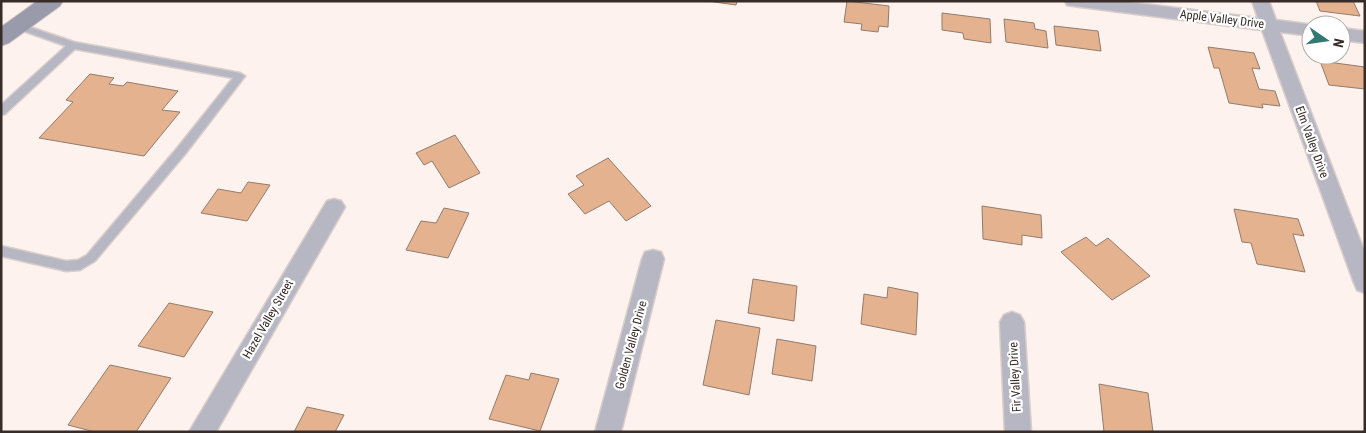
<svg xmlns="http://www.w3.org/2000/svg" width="1366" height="433" font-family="'Roboto Condensed',sans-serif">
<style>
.building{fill:#e4b28f;stroke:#927c6d}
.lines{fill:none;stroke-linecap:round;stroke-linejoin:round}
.service-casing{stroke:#d9ceca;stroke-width:3}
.minor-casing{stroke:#d9ceca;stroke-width:3}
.secondary-casing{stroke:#d9ceca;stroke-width:2}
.service{fill:#b7b7c3;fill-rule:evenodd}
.minor{fill:#b7b7c3;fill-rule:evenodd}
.secondary{fill:#999aaa;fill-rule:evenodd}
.labels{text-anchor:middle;stroke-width:4.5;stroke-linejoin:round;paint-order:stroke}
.street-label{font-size:12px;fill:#372c28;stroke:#fff}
</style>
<rect width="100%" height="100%" fill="#fdf2ed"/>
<path class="building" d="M707,1H737L736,5Z
M847,1L889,6L888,27L879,26L878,32L861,30L862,24L844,22Z
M1316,1H1353L1360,16L1320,11Z
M942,13L990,19L991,43L964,39L963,33L942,30Z
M1004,19L1034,23L1035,29L1046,31L1048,48L1006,42Z
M1054,26L1098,31L1101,51L1056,45Z
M1208,47L1254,53L1260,69L1252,68L1259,89L1275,91L1280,106L1262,104L1263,108L1229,103L1219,68H1214Z
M1320,61L1365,67V89L1329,85Z
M90,74L114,78L109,84L123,86L127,82L178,91L162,110L180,112L144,156L39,138L73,102L66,100Z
M455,135L480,173L449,188L432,161L424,165L416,153Z
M608,158L651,206L626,221L609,201L585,214L568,194L584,185L576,176Z
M248,182L270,185L247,221L201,213L218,189L241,193Z
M982,206L1041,215L1042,238L1022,235V245L983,239Z
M444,208L469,213L448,258L406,250L421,221L436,223Z
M1234,209L1298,219L1304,236L1293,234L1305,272L1257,264L1251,243L1242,242Z
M1086,237L1096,246L1108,238L1150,276L1112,300L1061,252Z
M753,279L797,286L794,321L748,313Z
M888,287L918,293L916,335L861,324L864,294L887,298Z
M169,303L213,312L184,357L138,346Z
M716,320L760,328L749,395L703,385Z
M777,339L816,346L812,381L772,374Z
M110,365L171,378L136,432H95L68,425Z
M531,373L559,379L540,431L489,419L506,375L529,380Z
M1099,384L1148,393L1153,432H1104Z
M307,407L344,415L335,432H294Z"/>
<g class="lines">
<g class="service-casing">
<path id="service" d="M18,23L74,42L240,73L245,76L186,153L95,261L80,270L66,271L1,256V246L66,261L78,260L87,255L178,147L233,78L75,49L5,114L1,115V105L66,46L15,28V24Z"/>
</g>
<g class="minor-casing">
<path id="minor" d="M1065,1H1120L1258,18L1252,1H1269L1276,20L1314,25H1311V36L1280,32L1365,253V293L1357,290L1354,283L1262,30L1073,6L1067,5Z
M1341,28L1365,31V43L1341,40Z
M334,199L341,201L345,207L216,432H189L327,201Z
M653,250L661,252L664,259L621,432H595L642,259L645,252Z
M1012,312L1020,315L1024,322L1031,432H1005L1000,322L1004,315Z"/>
</g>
<g class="secondary-casing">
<path id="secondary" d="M37,1H63L60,6L9,43L1,46V27Z"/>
</g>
<use href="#service" class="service"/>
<use href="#minor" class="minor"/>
<use href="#secondary" class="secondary"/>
</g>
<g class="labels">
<g class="street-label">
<text transform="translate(1222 19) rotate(7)" y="4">Apple Valley Drive</text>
<text transform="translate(1312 142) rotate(70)" y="4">Elm Valley Drive</text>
<text transform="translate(268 319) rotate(-60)" y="4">Hazel Valley Street</text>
<text transform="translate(631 345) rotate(-75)" y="4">Golden Valley Drive</text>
<text transform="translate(1015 377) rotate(-93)" y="4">Fir Valley Drive</text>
</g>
</g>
<rect width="1366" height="433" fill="none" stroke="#372c28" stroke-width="5"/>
<g transform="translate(1326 40) rotate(103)"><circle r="24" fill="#ffffff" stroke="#afaba9"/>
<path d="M0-4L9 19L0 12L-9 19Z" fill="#327972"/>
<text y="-8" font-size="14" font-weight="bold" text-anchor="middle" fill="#372c28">N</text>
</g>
</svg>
